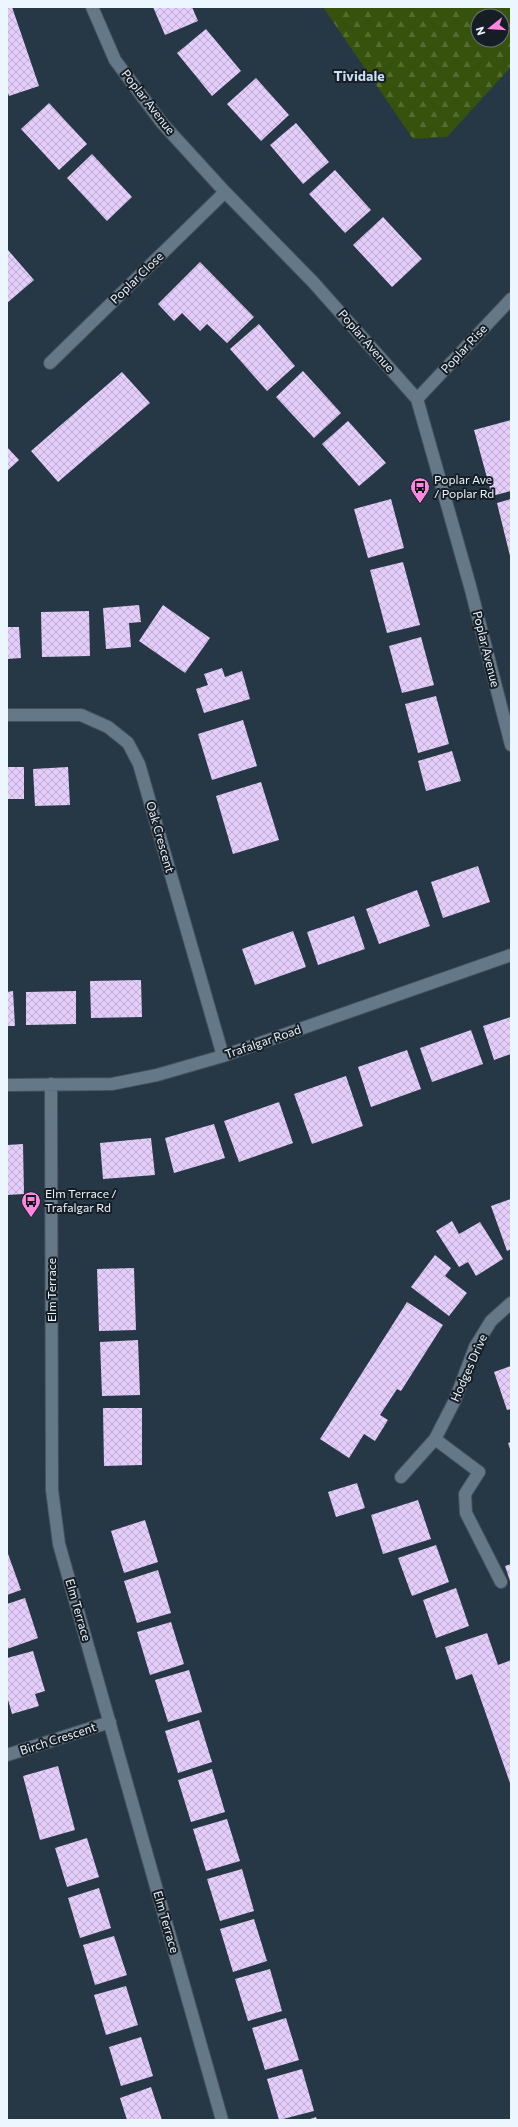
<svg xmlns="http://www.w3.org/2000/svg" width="518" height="2127" font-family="Commissioner,sans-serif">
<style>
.forest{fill:url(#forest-firs);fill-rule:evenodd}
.building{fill:url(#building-cross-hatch)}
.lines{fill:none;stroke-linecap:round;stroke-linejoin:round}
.lane-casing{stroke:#43525e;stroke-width:14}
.street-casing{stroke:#43525e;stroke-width:14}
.lane{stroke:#657888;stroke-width:12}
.street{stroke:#657888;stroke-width:12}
.labels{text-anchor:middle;stroke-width:4;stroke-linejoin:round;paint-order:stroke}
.street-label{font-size:12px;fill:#ebf6ff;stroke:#161d24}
.poi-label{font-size:12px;fill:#ebf6ff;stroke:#161d24;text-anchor:start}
.quarter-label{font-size:14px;font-weight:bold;fill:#c9def0;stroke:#161d24}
</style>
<defs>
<pattern id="forest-firs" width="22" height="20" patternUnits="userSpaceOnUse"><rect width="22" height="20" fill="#37520c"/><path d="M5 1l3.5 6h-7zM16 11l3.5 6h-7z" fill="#546c30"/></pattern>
<pattern id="building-cross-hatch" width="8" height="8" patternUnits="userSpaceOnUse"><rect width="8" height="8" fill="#e4cdfa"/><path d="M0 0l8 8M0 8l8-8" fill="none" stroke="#bcacce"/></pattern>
</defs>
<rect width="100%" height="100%" fill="#263745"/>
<path class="forest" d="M323,7H511V67L447,137L413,139ZM478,16H502V40H478Z"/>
<path class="building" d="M7,7H12L39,86L9,96L7,90Z
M153,7H192L198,21L165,35Z
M206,29L241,71L212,96L177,53Z
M256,78L289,115L261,141L227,104Z
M49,103L87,144L59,170L21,129Z
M296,123L329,162L303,184L270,145Z
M92,154L132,197L107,221L67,178Z
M335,170L371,210L345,233L309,194Z
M383,217L422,259L392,287L353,245Z
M8,250L34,280L7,303V251Z
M200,262L254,317L227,343L207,324L200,331L182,313L174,321L158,304Z
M259,324L295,366L267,391L230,349Z
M303,371L341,413L314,438L276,397Z
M122,372L150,403L58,482L31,451Z
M511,420V491L492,496L474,430Z
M348,421L386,463L359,486L322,444Z
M7,447L19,460L7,471Z
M391,499L404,548L368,558L354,509Z
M511,499V556H510L497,503Z
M403,562L420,625L387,633L370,570Z
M139,605L141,622L129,623L131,647L106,649L103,608Z
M163,605L210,638L185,673L139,641Z
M89,611L90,656L42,657L41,612Z
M7,627H19L21,658L7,659Z
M421,637L434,685L402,693L389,646Z
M222,668L225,677L242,671L250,699L204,713L196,689L208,685L204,674Z
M436,696L449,744L418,753L405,704Z
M243,720L257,766L212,780L198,734Z
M452,751L461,781L426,791L418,761Z
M7,767H24V799H7Z
M68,767L70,805L35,806L33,769Z
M261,782L279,840L233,854L216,796Z
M478,866L490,902L443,918L431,882Z
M417,890L430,926L379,944L366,909Z
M354,916L365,949L318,965L307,932Z
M293,931L306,967L255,985L242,949Z
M141,980L142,1017L91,1018L90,981Z
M13,991L15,1026H7V992Z
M76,991V1024L26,1025V992Z
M511,1017V1054L494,1060L483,1026Z
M471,1030L483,1064L432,1082L420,1048Z
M407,1050L421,1089L371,1107L358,1067Z
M346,1076L363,1126L312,1144L294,1094Z
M279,1102L293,1143L239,1162L224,1121Z
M214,1124L225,1158L174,1173L165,1138Z
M151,1138L155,1175L103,1179L100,1143Z
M23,1144L24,1194L7,1195V1145Z
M511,1199V1249L507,1251L491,1206Z
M452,1221L459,1234L480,1222L503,1259L476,1276L468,1262L459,1267L436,1231Z
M435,1255L451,1268L445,1276L467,1293L449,1316L411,1287Z
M134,1268L136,1330L99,1331L97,1269Z
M407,1302L443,1325L401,1391L397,1389L380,1415L388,1420L375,1441L364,1434L349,1458L320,1439Z
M138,1340L140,1395L102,1396L100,1342Z
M511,1366V1409L507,1410L494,1372Z
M103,1408H142V1465L104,1466Z
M511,1442V1452L508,1443Z
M357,1483L365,1508L336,1517L328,1492Z
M418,1500L431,1539L383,1554L371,1515Z
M145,1520L158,1562L124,1573L111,1531Z
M436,1545L449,1582L412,1596L398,1558Z
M7,1551L21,1590L7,1595Z
M511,1564V1584L505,1566Z
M158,1570L171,1613L137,1623L124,1581Z
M456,1588L469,1626L436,1638L423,1600Z
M25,1598L38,1638L7,1649V1604Z
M171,1622L184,1664L150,1675L137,1632Z
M487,1633L498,1665L511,1660V1786L472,1674L456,1680L445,1647Z
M33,1651L45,1691L35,1694L39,1706L12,1714L7,1696V1658Z
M189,1670L202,1712L168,1722L155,1680Z
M199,1720L212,1762L178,1773L165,1731Z
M58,1766L75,1830L40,1840L23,1776Z
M212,1769L225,1812L191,1822L178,1780Z
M227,1819L240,1861L206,1871L193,1829Z
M87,1838L99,1877L67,1887L55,1848Z
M242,1869L254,1911L220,1921L207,1879Z
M99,1888L111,1928L80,1938L68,1898Z
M254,1919L267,1961L233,1972L220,1929Z
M114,1936L127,1975L95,1985L83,1945Z
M270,1969L282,2011L248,2021L235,1979Z
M126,1986L138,2025L106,2035L94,1995Z
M286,2018L299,2060L265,2070L252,2028Z
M141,2037L153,2076L121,2086L109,2047Z
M302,2069L314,2111L279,2120L267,2079Z
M151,2087L162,2120H127L120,2098Z
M316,2117L317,2120H307Z"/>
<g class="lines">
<g class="lane-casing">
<path id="lane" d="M479,1472L465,1494L466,1513L501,1582"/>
</g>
<g class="street-casing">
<path id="street" d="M92,7L115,60L162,123L225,192L313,282L417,399L470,586L511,745
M50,363L225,192
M417,399L511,299
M7,715H81L108,727L128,743L139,764L223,1056
M51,1084L52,1490L59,1544L222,2120
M7,1085L112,1084L157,1075L223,1056L511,955
M435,1439L455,1400L475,1347L491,1321L511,1303
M401,1477L435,1439L479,1472
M7,1755L110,1722"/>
</g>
<use href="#lane" class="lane"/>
<use href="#street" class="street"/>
</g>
<defs>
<g id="bus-pin" transform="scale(1)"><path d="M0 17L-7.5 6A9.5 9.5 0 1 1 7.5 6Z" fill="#fe86e0" stroke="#161d24"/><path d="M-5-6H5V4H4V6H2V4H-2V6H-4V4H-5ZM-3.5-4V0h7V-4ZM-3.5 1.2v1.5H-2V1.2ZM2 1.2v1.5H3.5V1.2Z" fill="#111"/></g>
</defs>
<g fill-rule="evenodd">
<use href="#bus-pin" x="420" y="487"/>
<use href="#bus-pin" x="31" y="1201"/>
</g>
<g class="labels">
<g class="street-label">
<text transform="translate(148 102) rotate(52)" y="4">Poplar Avenue</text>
<text transform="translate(137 278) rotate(-44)" y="4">Poplar Close</text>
<text transform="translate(366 341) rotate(49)" y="4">Poplar Avenue</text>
<text transform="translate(464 349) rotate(-47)" y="4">Poplar Rise</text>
<text transform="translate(486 649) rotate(76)" y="4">Poplar Avenue</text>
<text transform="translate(160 837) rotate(74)" y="4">Oak Crescent</text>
<text transform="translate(263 1042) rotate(-19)" y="4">Trafalgar Road</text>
<text transform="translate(52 1290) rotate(-90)" y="4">Elm Terrace</text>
<text transform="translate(469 1368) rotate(-66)" y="4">Hodges Drive</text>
<text transform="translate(78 1610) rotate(74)" y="4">Elm Terrace</text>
<text transform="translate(58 1739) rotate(-18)" y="4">Birch Crescent</text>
<text transform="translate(166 1922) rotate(74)" y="4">Elm Terrace</text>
</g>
<g class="poi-label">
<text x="434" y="484">Poplar Ave<tspan x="434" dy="14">/ Poplar Rd</tspan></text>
<text x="45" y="1198">Elm Terrace /<tspan x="45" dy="14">Trafalgar Rd</tspan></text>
</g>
<g class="quarter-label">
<text x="359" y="81">Tividale</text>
</g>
</g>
<rect width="518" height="2127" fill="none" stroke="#ebf6ff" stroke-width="16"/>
<g transform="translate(490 28) rotate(253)"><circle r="19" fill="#161d24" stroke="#6b747c"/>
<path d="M0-3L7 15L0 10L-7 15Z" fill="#fe86e0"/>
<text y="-6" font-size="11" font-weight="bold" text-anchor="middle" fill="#ebf6ff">N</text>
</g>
</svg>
